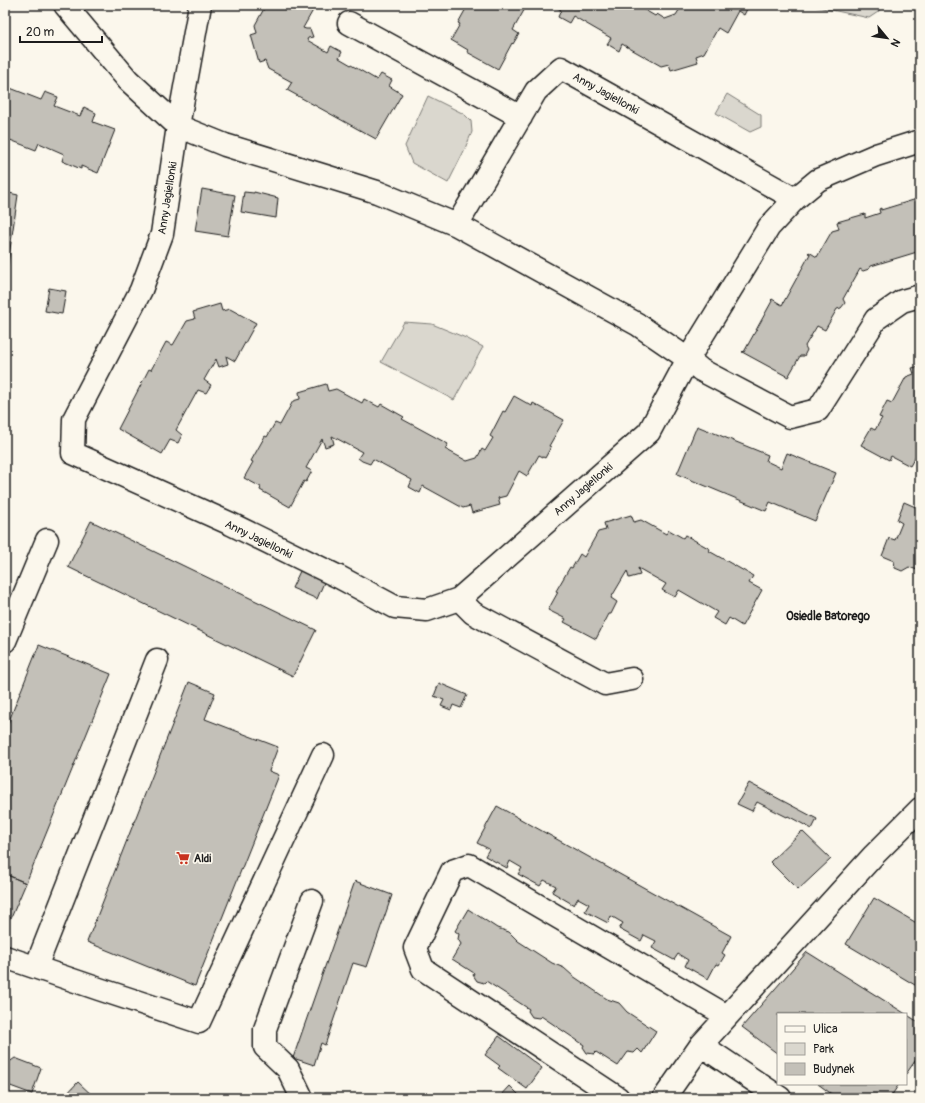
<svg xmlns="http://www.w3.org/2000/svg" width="925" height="1103" font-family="Pangolin,sans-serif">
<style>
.green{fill:#dad7ce;stroke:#7b7a75}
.building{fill:#c3c0b8;stroke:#1c1c1c}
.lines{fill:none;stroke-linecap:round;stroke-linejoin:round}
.minor-casing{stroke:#1c1c1c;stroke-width:25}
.minor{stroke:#fbf7ec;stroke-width:22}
.labels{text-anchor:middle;stroke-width:3.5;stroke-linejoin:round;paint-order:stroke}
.street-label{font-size:11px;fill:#1c1c1c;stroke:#fbf7ec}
.poi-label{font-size:11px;font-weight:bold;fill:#1c1c1c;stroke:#fbf7ec;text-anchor:start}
.neighbourhood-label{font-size:12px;font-weight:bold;fill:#1c1c1c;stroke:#fbf7ec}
</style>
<rect width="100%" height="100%" fill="#fbf7ec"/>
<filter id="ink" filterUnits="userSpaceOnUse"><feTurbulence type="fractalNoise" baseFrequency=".025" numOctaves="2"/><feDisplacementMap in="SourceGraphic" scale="8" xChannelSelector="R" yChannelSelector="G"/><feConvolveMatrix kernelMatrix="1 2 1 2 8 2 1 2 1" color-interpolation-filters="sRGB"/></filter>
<g filter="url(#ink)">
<path class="green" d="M814,5H882V6L878,12L869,18L813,6Z
M727,94L761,115V127L750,132L716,113Z
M428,96L464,114L471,121L472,132L463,153L448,183L412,163L405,146Z
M404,322L432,324L466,338L483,347L454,400L381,362Z"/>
<path class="building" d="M266,5H316L303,28L306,29H310L313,37L308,38L307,40L328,52L331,46L342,52L339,58L377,80L381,74L392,80L389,86L402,94L376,139L287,90L292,82L268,69L265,61L259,63L251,35L257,33L255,25Z
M468,5H527L513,30L519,34L513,44L512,43L498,69L467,52L468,50L451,40L460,24L458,23Z
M552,5H644L643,9L655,16L657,14L665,19L676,15L681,7L684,8L686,5H749L744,15L738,11L726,33L718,28L704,53L696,56L698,62L671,70L669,64L661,66L622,44L619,51L607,44L611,38L573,16L569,23L558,17L561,10Z
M5,86L41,100L45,92L58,97L54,106L80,116L84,107L96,113L93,122L115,130L98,173L81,166V169L62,161L64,154L39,143L36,150L5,138Z
M202,189L235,195L228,236L195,231Z
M5,192L18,195L5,283Z
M244,192L254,193V192L278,198L276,218L241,212Z
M920,198V255L917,252L871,266L869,269L863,271L860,269L843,299L845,303L841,308L837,309L825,330L817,326L805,346L807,350L804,356H800L788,377L742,352L743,351L744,352L772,301L771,300L772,299L782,305L810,254L808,253L809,252L817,257L832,231L839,229L837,222L865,214V218L880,213L879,209L881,208V210Z
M49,288L66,291L62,314L45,311Z
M220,304L222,311L230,309L256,323L235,361L226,356L228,364L219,367L216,359L204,380L211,385L206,393L198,390L176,430L182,435L178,443L170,440L162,454L118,429L149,369L151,370L166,342L173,345L187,321L195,319L193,312Z
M920,366V448L910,466L891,456L889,460L861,445L871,428L875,430L882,418L879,417L887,401L892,403L906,377L914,374L912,368Z
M326,384L328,391L336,389L362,403L364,399L379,407L381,404L404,417L402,419L448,444L445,449L467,461L477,458L482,449L485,451L493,438L490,436L503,411L505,412L514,396L532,406L533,403L564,420L549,446L551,447L545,458L539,455L527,476L519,471L506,496L498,498L500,505L472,513L470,506L463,508L423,486L420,493L409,487L412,480L373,459L370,464L362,461L358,458L362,452L332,436L334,444L325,447L322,439L306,468L312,471L306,482L304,481L290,507L260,490L261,487L244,478L253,462L251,461L265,436L267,437L275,423L280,425L293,401L300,399L299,392Z
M697,426L768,455L766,461L781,468L787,453L836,473L815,521L770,502L766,511L677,474Z
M904,502L920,509V571L909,567L902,571L895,568L894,561L882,556L889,538L895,540L902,523L897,520Z
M631,515L634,522L641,520L666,534L669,530L683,538L685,535L710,549L709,551L753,576L749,583L762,590L742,626L729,618L725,625L713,618L717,612L679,590L675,597L667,593L662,590L666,584L638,568L640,575L629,578L627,571L611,598L617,602L611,614H609L596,639L564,622L566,619L548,610L558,592L556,591L570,567L572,568L580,554L584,557L598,532L606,530L604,523Z
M91,521L316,630L293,676L68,567Z
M301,569L325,580L317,599L292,588Z
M39,645L111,674L26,883L5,874V731Z
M189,682L215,693L205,719L278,747L269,771L279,775L195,986L87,942Z
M439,683L467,695L461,708L453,705L451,710L441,706L444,700L434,696Z
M749,783L817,819L812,829L788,816L787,817L757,802L752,811L737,804Z
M497,806L731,936L722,953L725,955L719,965L716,964L708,979L685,966L688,960L678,954L674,960L652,948L656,941L644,935L641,941L619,929L623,923L611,916L608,923L585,911L589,904L578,898L574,905L552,892L556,886L544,880L540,886L518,874L522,868L510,861L507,868L485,856L489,849L477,843Z
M802,831L831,859L798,890L770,862Z
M5,874L26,883L11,918L5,916Z
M355,881L392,895L367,967L353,963L325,1045L321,1043L314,1065L293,1058Z
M874,898L920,925V988L846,944Z
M468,909L497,928L509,932L518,941L552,963L564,968L573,976L607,999L619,1003L627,1012L656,1031L642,1053L638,1049L634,1053L628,1052L618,1066L596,1052L594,1054L587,1053L583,1047L584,1045L541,1016L539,1018L532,1017L528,1011L529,1009L486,981L484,983L477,981L473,975L474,973L452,959L461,944L458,939L459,934L455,931Z
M807,952L920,1023V1054L906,1074V1014H778V1054L742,1027Z
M499,1036L542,1068L527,1089L498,1068L500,1066L485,1055Z
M15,1058L41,1068L32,1094L5,1084V1065Z
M78,1082L95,1098H63Z
M818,1084H899L890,1098H837Z
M510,1086L522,1098H499Z"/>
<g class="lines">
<g class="minor-casing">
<path id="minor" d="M65,5L128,80L178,126L225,145L377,192L457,225L637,324L688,359L701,370L790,417L818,410L876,319L902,301L920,296
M200,5L178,126L162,234L141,290L74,419L73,453L231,524L339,577L395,607L427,610L459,599L649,432L688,359L769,227L795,199L818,180L876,155L920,141
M349,23L521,117
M457,225L536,91L561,68L795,199
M459,599L473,613L605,684L632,679
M5,641L47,540
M5,957L99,989L199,1022L323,755
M36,967L157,660
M701,1045L874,855L920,809
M302,1098L288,1069L265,1047V1029L312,901
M618,1098L423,969L415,948L452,871L469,865L727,1016
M664,1098L701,1045L780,1098"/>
</g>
<use href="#minor" class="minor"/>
</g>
</g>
<defs>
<g id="supermarket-bare" transform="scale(1.08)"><path d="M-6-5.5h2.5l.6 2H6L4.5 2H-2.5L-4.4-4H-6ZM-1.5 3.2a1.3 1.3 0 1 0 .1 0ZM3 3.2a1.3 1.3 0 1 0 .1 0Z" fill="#c8321e" stroke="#fbf7ec" stroke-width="2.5" paint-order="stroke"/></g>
</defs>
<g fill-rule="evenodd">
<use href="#supermarket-bare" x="183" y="858"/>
</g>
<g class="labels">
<g class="street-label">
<text transform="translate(606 93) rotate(29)" y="4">Anny Jagiellonki</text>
<text transform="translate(167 198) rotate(-81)" y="4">Anny Jagiellonki</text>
<text transform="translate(583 489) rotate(-41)" y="4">Anny Jagiellonki</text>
<text transform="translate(259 539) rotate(26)" y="4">Anny Jagiellonki</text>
</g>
<g class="poi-label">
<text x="194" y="862">Aldi</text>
</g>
<g class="neighbourhood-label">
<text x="828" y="620">Osiedle Batorego</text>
</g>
</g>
<rect width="925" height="1103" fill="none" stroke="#fbf7ec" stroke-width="20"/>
<rect x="10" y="10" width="905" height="1083" fill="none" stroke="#1c1c1c" stroke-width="1.5" filter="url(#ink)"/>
<rect x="777" y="1013" width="130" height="72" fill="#fbf7ec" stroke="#a29f99"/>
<rect x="785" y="1026" width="20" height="6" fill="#fbf7ec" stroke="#a29f99"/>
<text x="813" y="1033" font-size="12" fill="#1c1c1c">Ulica</text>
<rect x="785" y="1043" width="20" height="12" fill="#dad7ce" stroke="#a29f99"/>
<text x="813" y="1053" font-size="12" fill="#1c1c1c">Park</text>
<rect x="785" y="1063" width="20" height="12" fill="#c3c0b8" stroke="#a29f99"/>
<text x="813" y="1073" font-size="12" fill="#1c1c1c">Budynek</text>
<g transform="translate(887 38) rotate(119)" stroke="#fbf7ec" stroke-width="3" paint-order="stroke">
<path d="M0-3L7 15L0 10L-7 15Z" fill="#1c1c1c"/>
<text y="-6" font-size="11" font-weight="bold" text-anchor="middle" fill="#1c1c1c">N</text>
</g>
<path d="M20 36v6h82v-6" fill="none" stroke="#1c1c1c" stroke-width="2"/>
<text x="26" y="36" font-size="12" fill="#1c1c1c" stroke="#fbf7ec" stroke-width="3" paint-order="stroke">20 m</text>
</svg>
